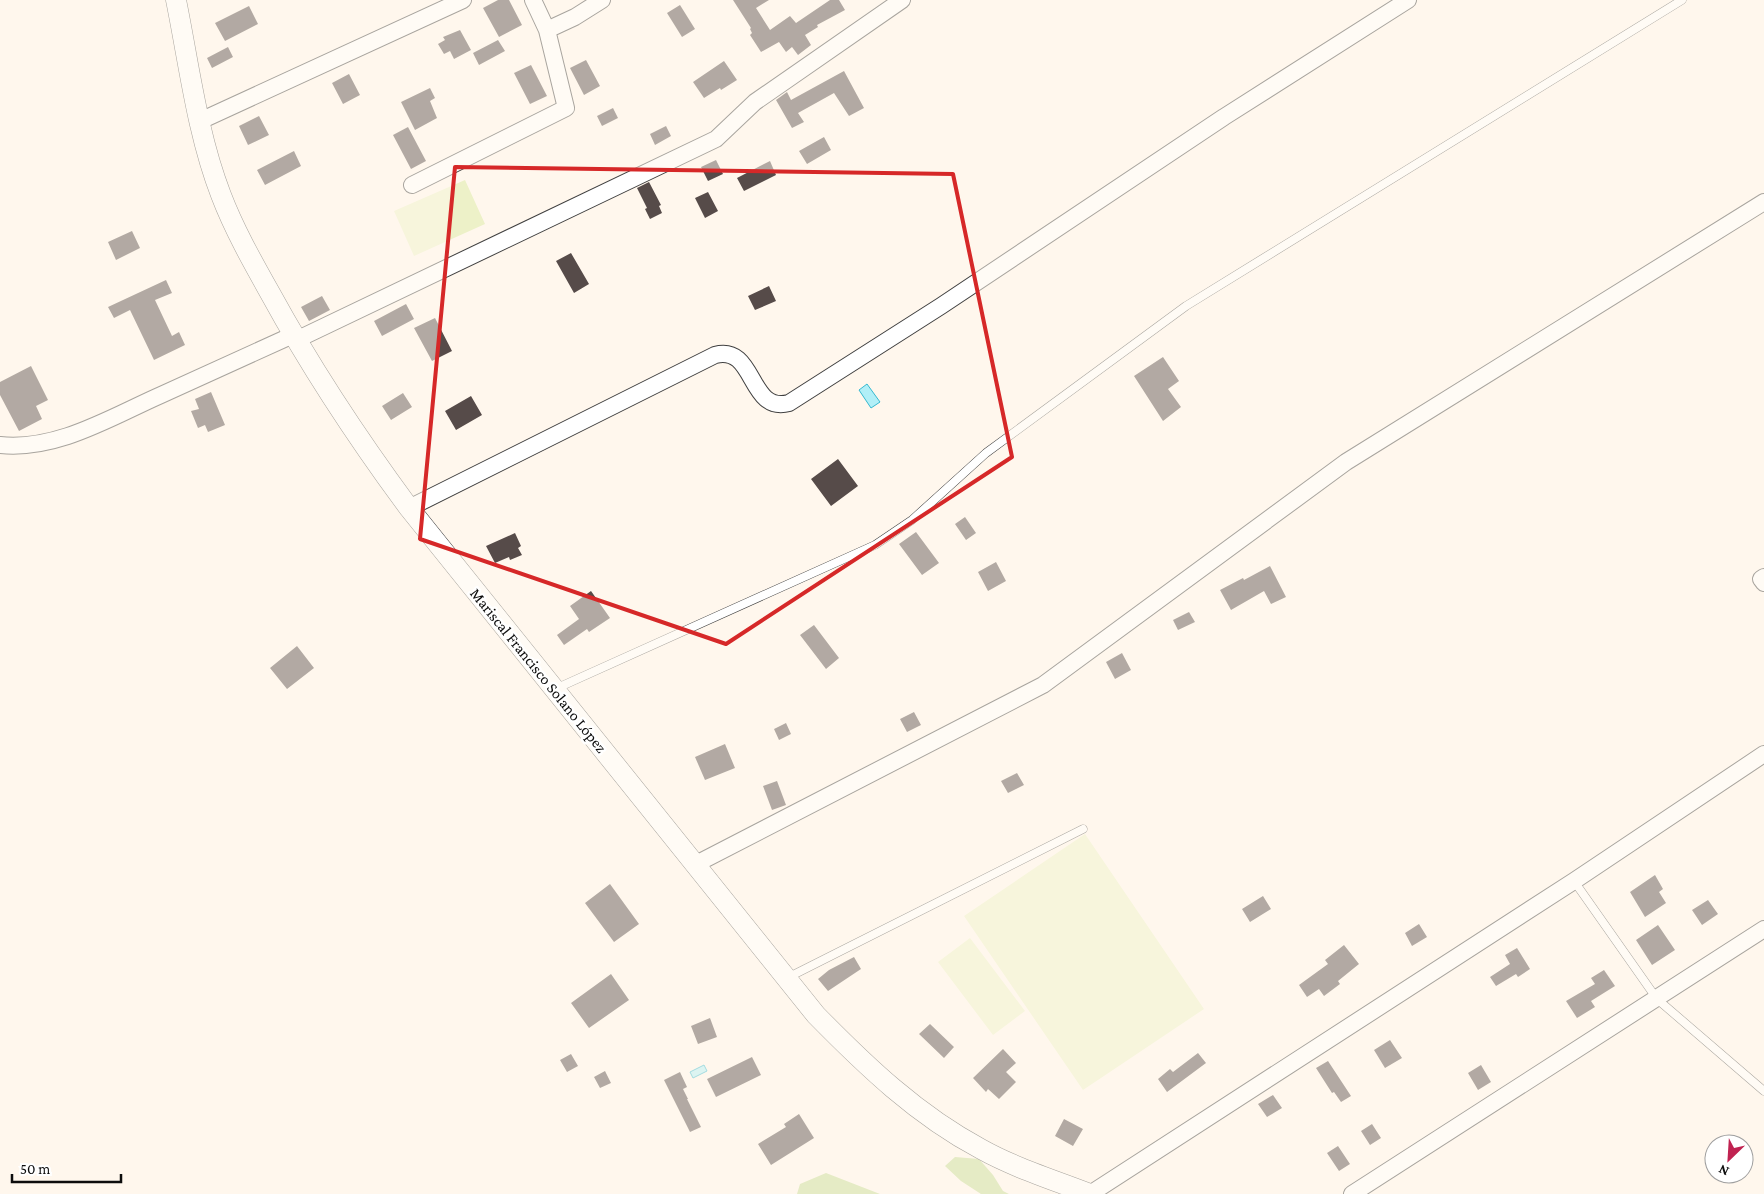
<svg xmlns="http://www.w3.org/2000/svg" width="1764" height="1194" font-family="'Crimson Pro',serif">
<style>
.forest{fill:#c6db95}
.pitch{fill:#edf1c8}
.water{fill:#b1eff7;stroke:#36b9d0}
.building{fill:#564b49}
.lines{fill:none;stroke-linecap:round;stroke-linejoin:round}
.service-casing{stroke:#404040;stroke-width:9}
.minor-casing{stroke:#404040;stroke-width:18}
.tertiary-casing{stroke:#404040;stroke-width:21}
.service{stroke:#fff;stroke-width:8}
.minor{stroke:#fff;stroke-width:16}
.tertiary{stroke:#fff;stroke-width:20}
.marked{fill:none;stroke:#d62828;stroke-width:4;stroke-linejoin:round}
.labels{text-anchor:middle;stroke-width:5;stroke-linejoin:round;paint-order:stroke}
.street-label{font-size:16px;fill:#0d0d0d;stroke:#fff}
</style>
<rect width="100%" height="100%" fill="#fff7ed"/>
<path class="forest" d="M955,1157L979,1159L993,1175L1003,1191L1009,1194H981L961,1181L945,1166Z
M826,1173L880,1194H797L800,1184Z"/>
<path class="pitch" d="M465,180L485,224L414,256L394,211Z
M1085,834L1204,1009L1083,1090L964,916Z
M970,938L1025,1011L993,1035L938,962Z"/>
<path class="water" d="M867,384L880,402L871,408L859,390Z
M704,1065L707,1071L693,1078L690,1072Z"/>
<path class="building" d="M498,0H509L522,25L499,37L483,8Z
M733,0H769L756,8L770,30L790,16L796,23L830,0H839L845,10L817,25L818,27L805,35L811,45L798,55L792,47L786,52L779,42L761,52L750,35L752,33L750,29L751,28Z
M680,5L695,29L682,37L667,13Z
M249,6L258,24L225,41L215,23Z
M460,30L471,50L454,59L450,51L444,54L438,44L445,40L443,37Z
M498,40L505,51L479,65L473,53Z
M228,47L233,57L212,68L207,58Z
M586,60L600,86L584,95L570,68Z
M724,61L737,80L721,90L720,88L704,98L693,82Z
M531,65L547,96L530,104L514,73Z
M844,71L864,108L849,116L834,93L798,113L804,122L792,128L776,100L787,92L791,100Z
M349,74L360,95L343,104L332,83Z
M430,88L435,98L430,101L437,118L415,130L401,102Z
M613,108L618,118L602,126L597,116Z
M259,116L269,135L248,145L239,126Z
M666,126L671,136L655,145L650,134Z
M408,127L426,161L411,169L393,135Z
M824,137L831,150L807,164L799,151Z
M294,151L301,166L265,185L257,170Z
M716,160L723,174L708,181L701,167Z
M770,161L776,175L744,191L737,178Z
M649,182L661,205L659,206L662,213L650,219L645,209L647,208L637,188Z
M708,192L718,211L705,218L695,198Z
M132,231L140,248L116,260L108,242Z
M571,253L589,284L574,293L556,261Z
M166,280L172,293L155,300L172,336L179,332L185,345L154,360L130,310L114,318L108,307Z
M769,286L776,301L755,310L748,296Z
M322,296L330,310L309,321L301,307Z
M406,304L414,319L382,336L374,321Z
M435,318L452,351L432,361L414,328Z
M1163,357L1179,381L1168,389L1181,407L1163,421L1134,376Z
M31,366L48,400L36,406L42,419L19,431L0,395V382Z
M211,392L225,425L208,432L205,425L198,428L191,411L199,409L195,399Z
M403,393L412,407L391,420L382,406Z
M471,396L482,415L456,430L445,411Z
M838,459L858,486L831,506L811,479Z
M965,517L976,533L966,540L955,524Z
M916,532L939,563L922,575L899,544Z
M515,533L521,546L518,548L522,555L510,560L509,557L495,563L486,546Z
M996,562L1006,581L988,591L978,572Z
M1270,566L1286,597L1271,604L1264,591L1231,610L1220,590L1243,578L1244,580Z
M591,591L610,618L589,632L587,629L564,645L557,635L579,619L570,606Z
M1189,612L1195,622L1178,630L1173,620Z
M814,625L839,658L826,669L800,635Z
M297,646L314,668L287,689L270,668Z
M1122,653L1131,670L1115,679L1106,662Z
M914,712L921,725L907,732L900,719Z
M786,723L791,734L779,740L774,729Z
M725,744L735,768L705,780L695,757Z
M1017,773L1024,785L1008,793L1001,781Z
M777,781L786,805L772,810L763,786Z
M1655,875L1663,889L1659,892L1666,903L1645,917L1630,892Z
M610,884L639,924L614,942L585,903Z
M1263,896L1271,909L1250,922L1242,909Z
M1708,900L1718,914L1702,925L1692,910Z
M1419,924L1427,937L1412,946L1405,933Z
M1658,925L1675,950L1652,965L1636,940Z
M1344,945L1359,964L1338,981L1340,984L1324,996L1319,989L1307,997L1299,985L1328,964L1325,960Z
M1517,948L1530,969L1518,977L1516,974L1496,986L1490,977L1510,964L1505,955Z
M854,957L861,969L828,991L818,979L829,970Z
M1604,970L1615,986L1591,1001L1595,1007L1577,1018L1566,1001L1595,984L1591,978Z
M611,974L629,1000L589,1028L571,1003Z
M710,1018L717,1037L698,1044L691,1026Z
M930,1024L954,1047L944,1058L919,1034Z
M1390,1040L1402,1058L1385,1068L1374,1050Z
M1003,1049L1016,1063L1006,1072L1016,1082L999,1099L988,1089L986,1092L973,1078Z
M1198,1053L1206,1063L1167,1092L1158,1079L1170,1069L1173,1072Z
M571,1054L578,1066L567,1072L560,1060Z
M752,1057L761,1075L716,1097L707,1079Z
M1328,1061L1351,1096L1341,1102L1334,1092L1332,1093L1316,1068Z
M1481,1065L1491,1082L1478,1090L1468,1073Z
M605,1071L611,1083L600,1088L594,1077Z
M680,1072L687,1087L683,1089L688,1099H687L701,1127L690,1132L664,1080Z
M1273,1095L1282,1108L1267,1117L1258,1104Z
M799,1114L814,1138L771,1165L758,1144L786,1127L784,1124Z
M1064,1119L1083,1129L1073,1146L1055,1136Z
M1372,1124L1381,1138L1370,1145L1361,1131Z
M1338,1146L1350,1164L1339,1171L1327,1153Z"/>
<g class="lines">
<g class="service-casing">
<path id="service" d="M555,689L875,545L912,520L986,453L1186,306L1682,0
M1574,881L1657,999L1764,1091
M787,978L1083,829"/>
</g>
<g class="minor-casing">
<path id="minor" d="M547,30L575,17L602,0
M200,121L463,0
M412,185L566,108L547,30L533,0
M296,340L716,139L755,102L902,0
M0,445C57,451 111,417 161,395C205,375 249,355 293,335
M409,508L715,355C756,344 748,414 789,403L941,306L1224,117L1408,0
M1764,577L1761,579L1764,583
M696,864L1043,685L1346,462L1764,202
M1090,1194L1574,881L1764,754
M1352,1194L1764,929"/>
</g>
<g class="tertiary-casing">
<path id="tertiary" d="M176,0C189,64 197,133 221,195C234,229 252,261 270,293C311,368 358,439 409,508L816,1015C866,1066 917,1115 981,1149C1015,1168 1054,1180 1090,1194"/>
</g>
<use href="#service" class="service"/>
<use href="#minor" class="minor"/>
<use href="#tertiary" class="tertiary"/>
</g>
<path d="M0 0H1764V1194H0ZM455,167L953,174L1012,457L726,644L420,539Z" fill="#fff7ed" fill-opacity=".55" fill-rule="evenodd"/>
<path class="marked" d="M455,167L953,174L1012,457L726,644L420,539Z"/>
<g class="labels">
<g class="street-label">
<text transform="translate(539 670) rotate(51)" y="6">Mariscal Francisco Solano López</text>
</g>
</g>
<g transform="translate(1729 1159) rotate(205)"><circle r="24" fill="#ffffff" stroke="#9e9e9e"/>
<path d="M0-4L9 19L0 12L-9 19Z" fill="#c02251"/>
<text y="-8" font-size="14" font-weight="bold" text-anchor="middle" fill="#0d0d0d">N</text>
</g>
<path d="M12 1174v8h109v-8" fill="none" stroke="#0d0d0d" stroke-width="2.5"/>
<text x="20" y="1174" font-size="15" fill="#0d0d0d" stroke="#ffffff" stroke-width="4" paint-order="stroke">50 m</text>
</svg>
